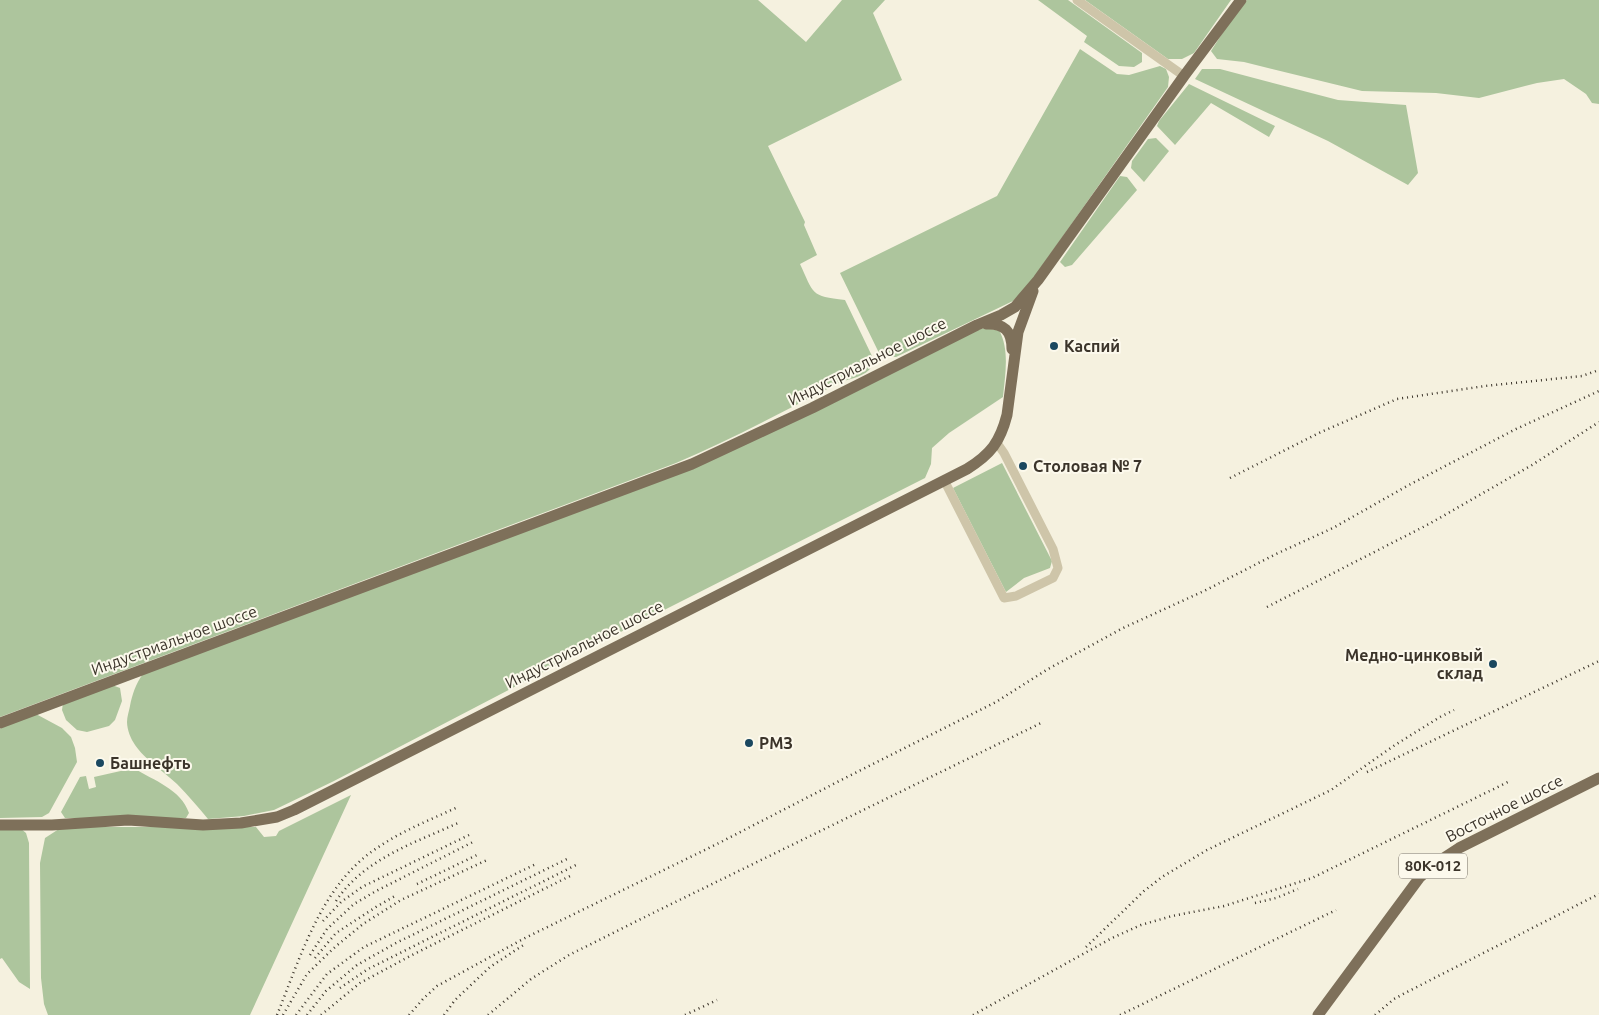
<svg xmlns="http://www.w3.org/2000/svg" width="1599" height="1015" font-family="Ubuntu,sans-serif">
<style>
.green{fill:#adc59d}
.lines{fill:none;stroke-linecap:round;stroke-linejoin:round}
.minor{stroke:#cec5a9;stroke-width:9}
.major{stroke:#7e705a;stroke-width:11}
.rail{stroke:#3b342a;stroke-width:2.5;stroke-dasharray:1 4;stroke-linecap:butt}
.poi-dot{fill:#1b4860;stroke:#fcf9ec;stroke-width:2}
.labels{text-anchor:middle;stroke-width:4;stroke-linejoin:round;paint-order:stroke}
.shield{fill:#fcf9ec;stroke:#756f64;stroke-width:1}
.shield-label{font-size:15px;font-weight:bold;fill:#3b342a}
.poi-label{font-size:16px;font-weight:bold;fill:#3b342a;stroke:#fcf9ec;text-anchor:start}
.street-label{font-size:16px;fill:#3b342a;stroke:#fcf9ec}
</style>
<rect width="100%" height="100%" fill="#f5f1df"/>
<path class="green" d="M0,0H758L806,42L842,0H885L873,13L902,80L768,146L805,222L804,225L817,255L800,264C814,294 810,296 845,300L872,356C872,361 873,366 869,370C861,378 846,379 837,384C784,411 731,440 676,463L0,717Z
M1038,0H1068L1142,53V62L1134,67L1119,66L1084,42L1087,36Z
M1085,0H1231L1194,53L1182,59H1168Z
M1247,0H1599V104L1592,103L1586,94L1564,79L1537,83L1479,98L1436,93L1362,91L1244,62L1217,59L1211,51L1227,26Z
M1080,49L1117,74L1129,75L1160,66L1166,69L1169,77L1168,87L1025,290L1013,301L896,357L883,356L879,353L840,273L997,196Z
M1202,69H1220L1338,100L1406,105L1418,173L1408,185L1328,141L1195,79Z
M1189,84L1275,126L1269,137L1211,103L1175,145L1157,126L1159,121Z
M1156,138L1169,151L1144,182L1131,168L1132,161L1148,139Z
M1120,176L1127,177L1137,190L1072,265L1065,267L1060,262Z
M979,328L999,330C1010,350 1005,375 1003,397L949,433L932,448L931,464L925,478L595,645L334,781L274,810L244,816L208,819C198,807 188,795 177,784C159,767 128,750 127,722C127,717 129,711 130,706C132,695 136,683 143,674L689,470Z
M1002,463L1052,561L1050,568L1024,578L1006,592L953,488Z
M112,685L120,688L122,701L115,720L109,726L87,732L77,730L66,720L62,710L63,703Z
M36,714L62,728L71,737L75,748L77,762L49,813L42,817L0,818V729L6,725Z
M134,768C154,781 181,789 189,813L186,818H65L61,812L80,777L86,776L89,789L96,787L94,777Z
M351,795L250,1015H48L44,1004L41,978L40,863L45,838L62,827H256L264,837L276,836L279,831Z
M20,828L26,833L29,843L30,989L19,982L2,958L0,959V829Z"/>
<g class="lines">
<path class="minor" d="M1077,0L1184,76
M944,480L1004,598L1016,596L1053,578L1058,568L1053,549L1004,453L997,443"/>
<path class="major" d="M986,324C1004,323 1012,331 1012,349
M0,723L692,464L812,408L977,325L1001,315L1015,307L1038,280L1184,76L1241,0
M0,825H52L128,820L203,825L241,823L277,817L294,810L967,469C991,454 1000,442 1007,415L1018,332L1033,291
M1318,1015L1420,877L1436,863L1459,848L1599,778"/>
<path class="rail" d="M1230,478L1321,432L1397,399L1485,386L1582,376L1599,370
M1267,607L1429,524L1532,465L1599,422
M1367,772L1599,661
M417,884L477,855
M336,901C364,859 414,843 458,823
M1255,903L1276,898L1298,889
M323,921L341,902L362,887L469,835
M1086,947L1144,891L1162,877L1207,850L1331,790L1395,745L1440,717L1454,710
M310,955L327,929L354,904L376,891L473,842
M315,958L336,933L376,907L395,896
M340,988L368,969L578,864
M277,1015C301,956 322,882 380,846C404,830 432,819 458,807
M283,1015L307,974L335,947L363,924L401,900L487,860
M296,1015L327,974L364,947L536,864
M307,1015L326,991L357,965L396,943L569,858
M321,1015L360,983L412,955L572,875
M409,1015L423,999L437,986L525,938L719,843L849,776L996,702L1048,669L1123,628L1204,591L1276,554L1333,528L1407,486L1516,429L1599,391
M444,1015L455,1000L490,967L525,944
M488,1015L531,979L569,955L657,911L1041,723
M685,1015L717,1000
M973,1015L1112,938L1141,925L1172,916L1224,906L1312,878L1508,782
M1120,1015L1336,910
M1375,1015L1394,999L1407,992L1599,894"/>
</g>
<g class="poi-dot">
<circle cx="1054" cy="346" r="5"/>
<circle cx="1023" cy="466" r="5"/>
<circle cx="1493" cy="664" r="5"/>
<circle cx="749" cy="743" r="5"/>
<circle cx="100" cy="763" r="5"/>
</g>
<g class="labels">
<rect class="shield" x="1399" y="853.5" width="68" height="25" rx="4"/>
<g class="shield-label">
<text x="1433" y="871">80К-012</text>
</g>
<g class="poi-label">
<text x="1064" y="352">Каспий</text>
<text x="1033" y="472">Столовая № 7</text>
<text x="1483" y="661" text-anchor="end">Медно-цинковый<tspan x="1483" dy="18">склад</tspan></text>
<text x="759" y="749">РМЗ</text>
<text x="110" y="769">Башнефть</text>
</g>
<g class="street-label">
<text transform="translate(867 361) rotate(-27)" y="6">Индустриальное шоссе</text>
<text transform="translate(174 640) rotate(-20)" y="6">Индустриальное шоссе</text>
<text transform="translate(584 644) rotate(-27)" y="6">Индустриальное шоссе</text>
<text transform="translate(1504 808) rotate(-27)" y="6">Восточное шоссе</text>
</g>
</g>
</svg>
